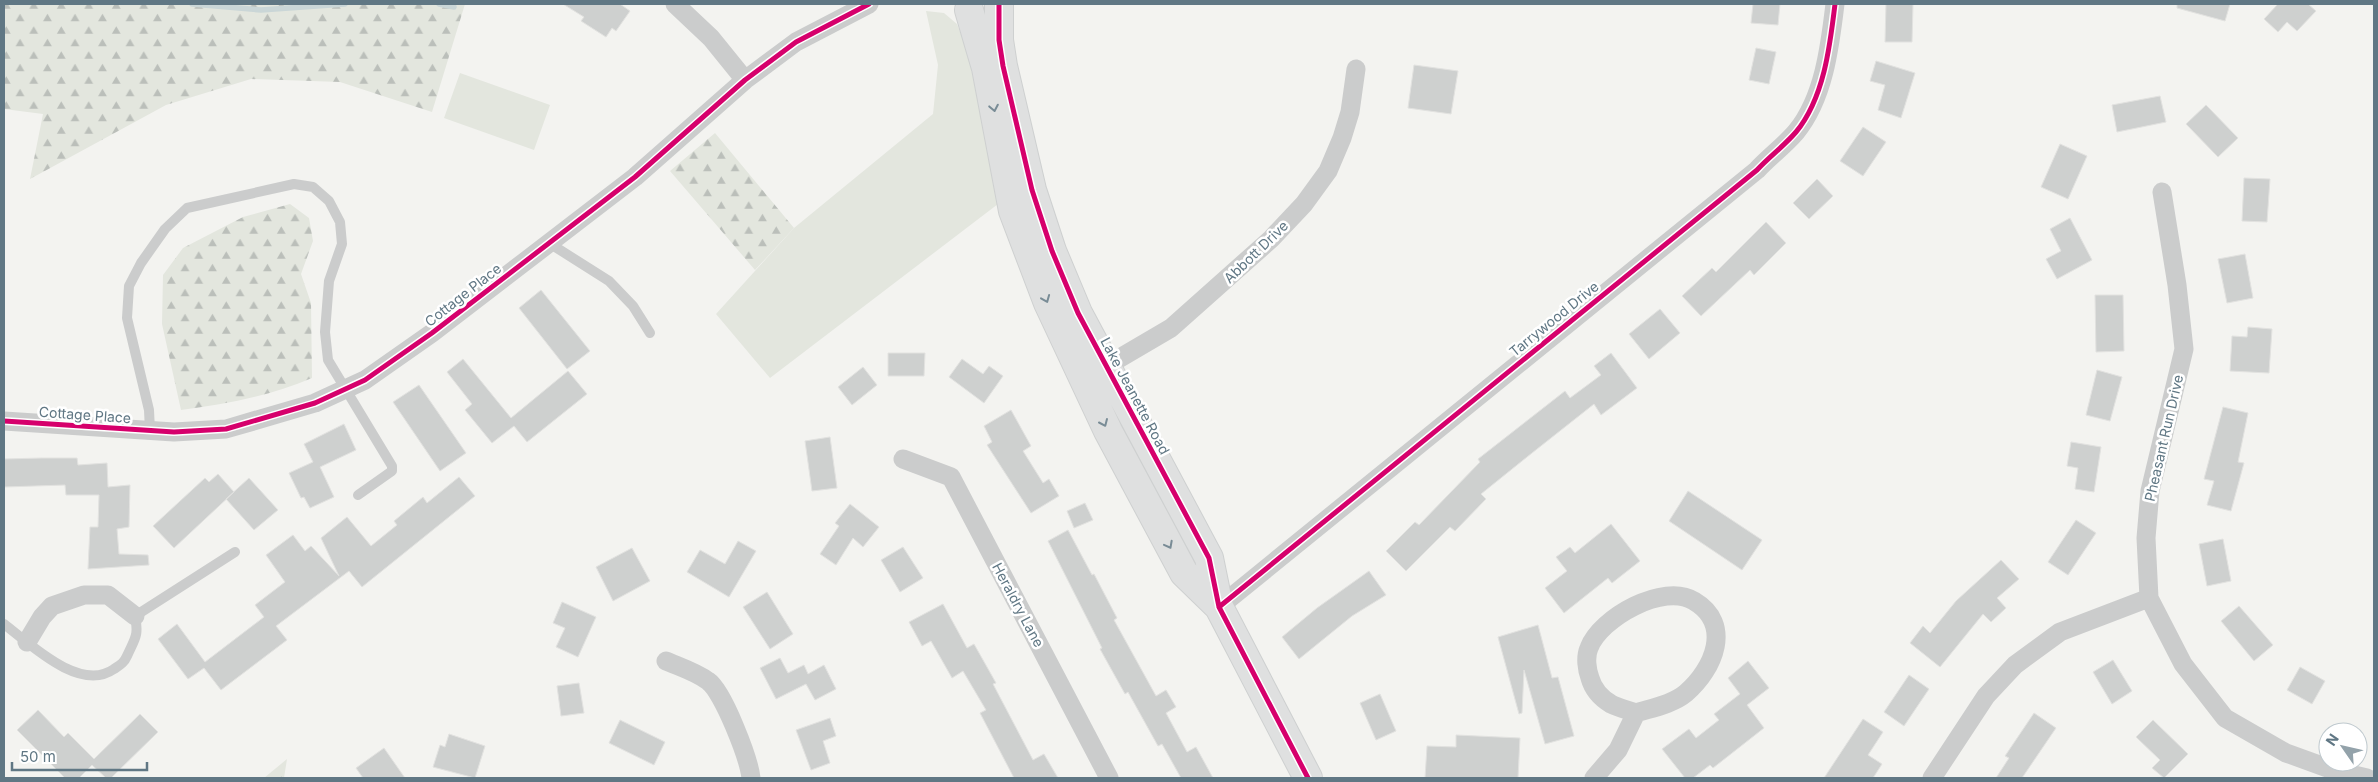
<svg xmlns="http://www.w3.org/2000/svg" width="2378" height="782" font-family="Inter,sans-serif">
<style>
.green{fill:#e3e6de}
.forest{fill:url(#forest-firs)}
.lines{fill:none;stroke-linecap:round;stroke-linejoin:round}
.stream{stroke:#cad6d7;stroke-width:5.5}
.building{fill:#ced0cf;stroke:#e2e2e0}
.secondary-casing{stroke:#ced0d0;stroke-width:30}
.lane{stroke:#cbcccc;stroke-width:10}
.street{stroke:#cbcccc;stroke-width:19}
.secondary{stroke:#dfe0e0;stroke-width:28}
.cycleway-casing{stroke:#fff;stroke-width:8}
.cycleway{stroke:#d6006c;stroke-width:5}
.oneway{stroke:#798c96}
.labels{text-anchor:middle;stroke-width:5;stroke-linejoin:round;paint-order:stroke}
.street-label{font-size:14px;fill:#607784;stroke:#fff}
</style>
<defs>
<pattern id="forest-firs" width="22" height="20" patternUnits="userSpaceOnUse" patternTransform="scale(1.25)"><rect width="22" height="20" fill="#e3e6de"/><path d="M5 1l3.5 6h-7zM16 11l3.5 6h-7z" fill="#bbbfba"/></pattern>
</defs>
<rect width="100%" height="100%" fill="#f3f3f0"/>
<path class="green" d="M926,11L944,13L957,24L968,52L998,204L770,378L716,314L794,228L933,114L938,65Z
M460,73L550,105L534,150L444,118Z"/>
<path class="forest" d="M4,4H465L432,112L340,82L251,79L166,105L30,179L43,114L4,109Z
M715,133L794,228L755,270L670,171Z
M290,204L309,218L313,241L301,274L311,303L312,378C270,396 227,404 181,410L162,324L163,275L183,248L243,217Z
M287,759L284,778H264Z"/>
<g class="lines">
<path class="stream" d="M192,4L261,10L345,4
M439,4L454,7"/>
</g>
<path class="building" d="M563,4H620L630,11L616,31L612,28L606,37L581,21L584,17Z
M1753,4H1780L1778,25L1751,23Z
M1886,4H1913L1912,42H1885Z
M2177,4H2230L2225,21L2177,8Z
M2278,4H2308L2316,11L2297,31L2287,22L2278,32L2264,19Z
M1756,48L1776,52L1769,84L1749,80Z
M1876,61L1915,73L1901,118L1878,110L1885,85L1870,81Z
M1414,65L1458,71L1451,114L1408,108Z
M2160,96L2166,122L2117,132L2112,105Z
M2206,105L2238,138L2218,157L2186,124Z
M1863,127L1886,142L1863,176L1840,161Z
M2060,144L2087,156L2068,199L2041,187Z
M2244,178L2270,179L2267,222L2242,221Z
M1817,179L1833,196L1809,219L1793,203Z
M2070,218L2092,260L2057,279L2046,259L2061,251L2050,229Z
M1766,222L1786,243L1754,275L1750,270L1701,316L1682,296L1712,268L1716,272Z
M2245,254L2253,298L2227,303L2218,259Z
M541,290L590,351L567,369L519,308Z
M2095,295H2123L2124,351L2096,352Z
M1660,309L1680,333L1649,359L1629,334Z
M2248,327L2272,329L2269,373L2230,371L2232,336L2247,337Z
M888,353H925L924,376H888Z
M1611,353L1637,388L1601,415L1594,404L1532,453L1481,494L1486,499L1455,531L1450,527L1406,571L1386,551L1415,522L1419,525L1480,462L1478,459L1565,391L1570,398L1601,375L1594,366Z
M463,359L511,418L568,371L587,394L527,442L514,426L492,443L465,410L472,404L447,372Z
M962,359L983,374L989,366L1003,376L984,403L949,377Z
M863,367L877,385L852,405L838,387Z
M2097,370L2122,377L2110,421L2086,415Z
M419,385L466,453L440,471L393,402Z
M2223,407L2248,413L2238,462L2244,463L2231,511L2207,505L2214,481L2204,479Z
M1011,410L1031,446L1023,451L1043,483L1049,479L1059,496L1031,513L987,445L992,442L984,426Z
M344,424L356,450L320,467L334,497L310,508L304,497L301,498L289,473L313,462L304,444Z
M830,437L837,488L812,491L805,441Z
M2071,442L2101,447L2094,492L2075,489L2078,468L2067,466Z
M42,458H77L78,465L107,463L108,487L130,485L129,527L117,529L119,554L148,555L149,565L88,569L90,527H98L99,495H66L65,485L4,487V459Z
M218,474L234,492L174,548L153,526L205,478L209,482Z
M459,477L475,496L362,587L349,571L276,626L287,640L221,690L204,668L188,679L158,639L177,624L205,662L264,617L255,605L285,582L266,555L293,535L305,551L311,546L339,576L321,538L347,517L371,546L397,525L394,521L423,497L427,503Z
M249,478L278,510L254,530L226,499Z
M1688,491L1762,540L1742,570L1669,521Z
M1085,503L1093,520L1074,528L1067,511Z
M850,504L879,527L863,547L853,538L836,565L820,554L839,526L835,523Z
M2076,520L2096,533L2068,575L2048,562Z
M1611,524L1640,561L1612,583L1608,578L1564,613L1545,588L1567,571L1556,557L1570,547L1575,553Z
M1068,530L1092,575L1094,574L1117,618L1114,620L1156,696L1166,690L1176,707L1166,713L1187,752L1196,747L1213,778H1181L1162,744L1158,746L1128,692L1125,694L1100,649L1102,648L1048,541Z
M2223,539L2231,581L2207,586L2199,544Z
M738,541L756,551L729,597L687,572L700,550L725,564Z
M903,547L923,578L900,592L881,560Z
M632,548L650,581L613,601L596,567Z
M2001,560L2019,579L1997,598L2006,608L1991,622L1983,614L1940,667L1910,643L1923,626L1930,633L1956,601Z
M1369,571L1386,595L1352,616L1299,659L1282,637L1317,608Z
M767,592L793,634L770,649L743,607Z
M562,602L596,617L578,657L556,647L565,628L553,623Z
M943,604L967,648L974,644L996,683L993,684L1033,760L1044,754L1058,778H1014L980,713L986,710L963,671L952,678L931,641L922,646L909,622Z
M2239,606L2273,645L2254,661L2221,621Z
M1538,625L1552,678L1558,677L1574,736L1545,744L1524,670L1522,713L1519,714L1498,637Z
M780,658L788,673L804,665L808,674L824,665L836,689L815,700L806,684L776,699L760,668Z
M2113,660L2132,691L2112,704L2093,672Z
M1748,661L1769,688L1747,705L1764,728L1713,768L1710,765L1693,778H1685L1662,749L1689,729L1696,738L1719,720L1714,714L1740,694L1728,678Z
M2300,667L2325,681L2312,704L2287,690Z
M1909,675L1929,689L1904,726L1884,712Z
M579,683L584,713L561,716L557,686Z
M1380,694L1396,731L1376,740L1360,703Z
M38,710L64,737L68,733L94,759L140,714L158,732L111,778H106L92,765L79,778H65L17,730Z
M2034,713L2056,728L2022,778H1996L2009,758L2005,756Z
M830,718L836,736L823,741L830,763L811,770L796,730Z
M1863,719L1883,732L1868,755L1882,764L1873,778H1824Z
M620,720L665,742L654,765L609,743Z
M2153,720L2188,754L2164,778L2152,768L2160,760L2136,737Z
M449,734L485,746L475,778L433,767L440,745L445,747Z
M1456,735L1520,738L1518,778H1425L1427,746L1456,747Z
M384,748L405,778H363L356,768Z"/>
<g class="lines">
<g class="secondary-casing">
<path id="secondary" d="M999,4V40L1003,66L1032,190L1052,251L1078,313L1209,558L1219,607L1308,778
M969,10L986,68L1013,211L1048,303L1108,431L1184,573L1219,607"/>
</g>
<path class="lane" d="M549,243L609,281L633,306L650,333
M150,431L149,410L127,318L129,286L141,263L165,229L187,208L294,184L313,187L329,201L340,222L342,244L329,281L325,332L328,360L392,466V471L358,495
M4,624C30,644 80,693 114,669C120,665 124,663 127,656C135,638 139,636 135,616L235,552"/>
<path class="street" d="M675,4L711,38L745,80
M2162,192L2177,285L2184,349L2150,491L2146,538L2149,598L2183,664L2225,718L2286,753L2333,770L2367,778
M1096,372L1171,328L1271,239L1304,204L1328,171L1342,138L1350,112L1356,69
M4,421L174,432L226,429L315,403L365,380L432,333L635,177L745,80L796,42L869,4
M903,459L951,477L1109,778
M1219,607L1757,170C1769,157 1784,146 1796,132C1824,98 1830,46 1835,4
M27,642L42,617L52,606L84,595H108L135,616
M666,661C680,667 696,672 708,681C723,691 749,759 751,778
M1594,778L1618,750L1636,713C1652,708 1673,704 1686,693C1714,669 1733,624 1694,601C1664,582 1600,618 1589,648C1585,657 1587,670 1590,678C1593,689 1601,698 1611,704C1619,708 1628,710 1636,713
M1932,778L1986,696L2015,665L2060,632L2149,598"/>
<use href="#secondary" class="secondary"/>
<g class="cycleway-casing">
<path id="cycleway" d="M999,4V40L1003,66L1032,190L1052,251L1078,313L1209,558L1219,607L1308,778
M4,421L174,432L226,429L315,403L365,380L432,333L635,177L745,80L796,42L869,4
M1219,607L1757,170C1769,157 1784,146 1796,132C1824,98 1830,46 1835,4"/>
</g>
<use href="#cycleway" class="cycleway"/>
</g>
<defs><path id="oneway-chevron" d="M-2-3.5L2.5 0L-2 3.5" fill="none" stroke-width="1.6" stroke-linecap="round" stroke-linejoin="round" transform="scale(1.25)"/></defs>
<g class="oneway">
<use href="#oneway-chevron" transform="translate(994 108) rotate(79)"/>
<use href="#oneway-chevron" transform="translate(1046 299) rotate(68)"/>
<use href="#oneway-chevron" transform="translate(1104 423) rotate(66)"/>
<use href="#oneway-chevron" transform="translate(1169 545) rotate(62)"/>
</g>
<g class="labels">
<g class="street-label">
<text transform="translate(1256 252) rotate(-44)" y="5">Abbott Drive</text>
<text transform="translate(463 295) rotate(-38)" y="5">Cottage Place</text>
<text transform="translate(1554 319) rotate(-39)" y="5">Tarrywood Drive</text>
<text transform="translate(1135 396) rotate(62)" y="5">Lake Jeanette Road</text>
<text transform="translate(85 415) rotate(4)" y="5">Cottage Place</text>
<text transform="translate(2164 438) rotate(-77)" y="5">Pheasant Run Drive</text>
<text transform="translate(1018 605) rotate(62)" y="5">Heraldry Lane</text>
</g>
</g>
<rect width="2378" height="782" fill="none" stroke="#607784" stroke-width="10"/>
<g transform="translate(2343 747) rotate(304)"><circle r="24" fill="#ffffff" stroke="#bfc9ce"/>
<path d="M0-4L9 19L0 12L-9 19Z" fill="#93a2aa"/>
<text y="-8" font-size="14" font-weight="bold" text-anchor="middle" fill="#607784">N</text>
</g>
<path d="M12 762v8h135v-8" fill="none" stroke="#607784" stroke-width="2.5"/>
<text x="20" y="762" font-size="15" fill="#607784" stroke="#ffffff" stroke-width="4" paint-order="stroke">50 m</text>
</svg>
